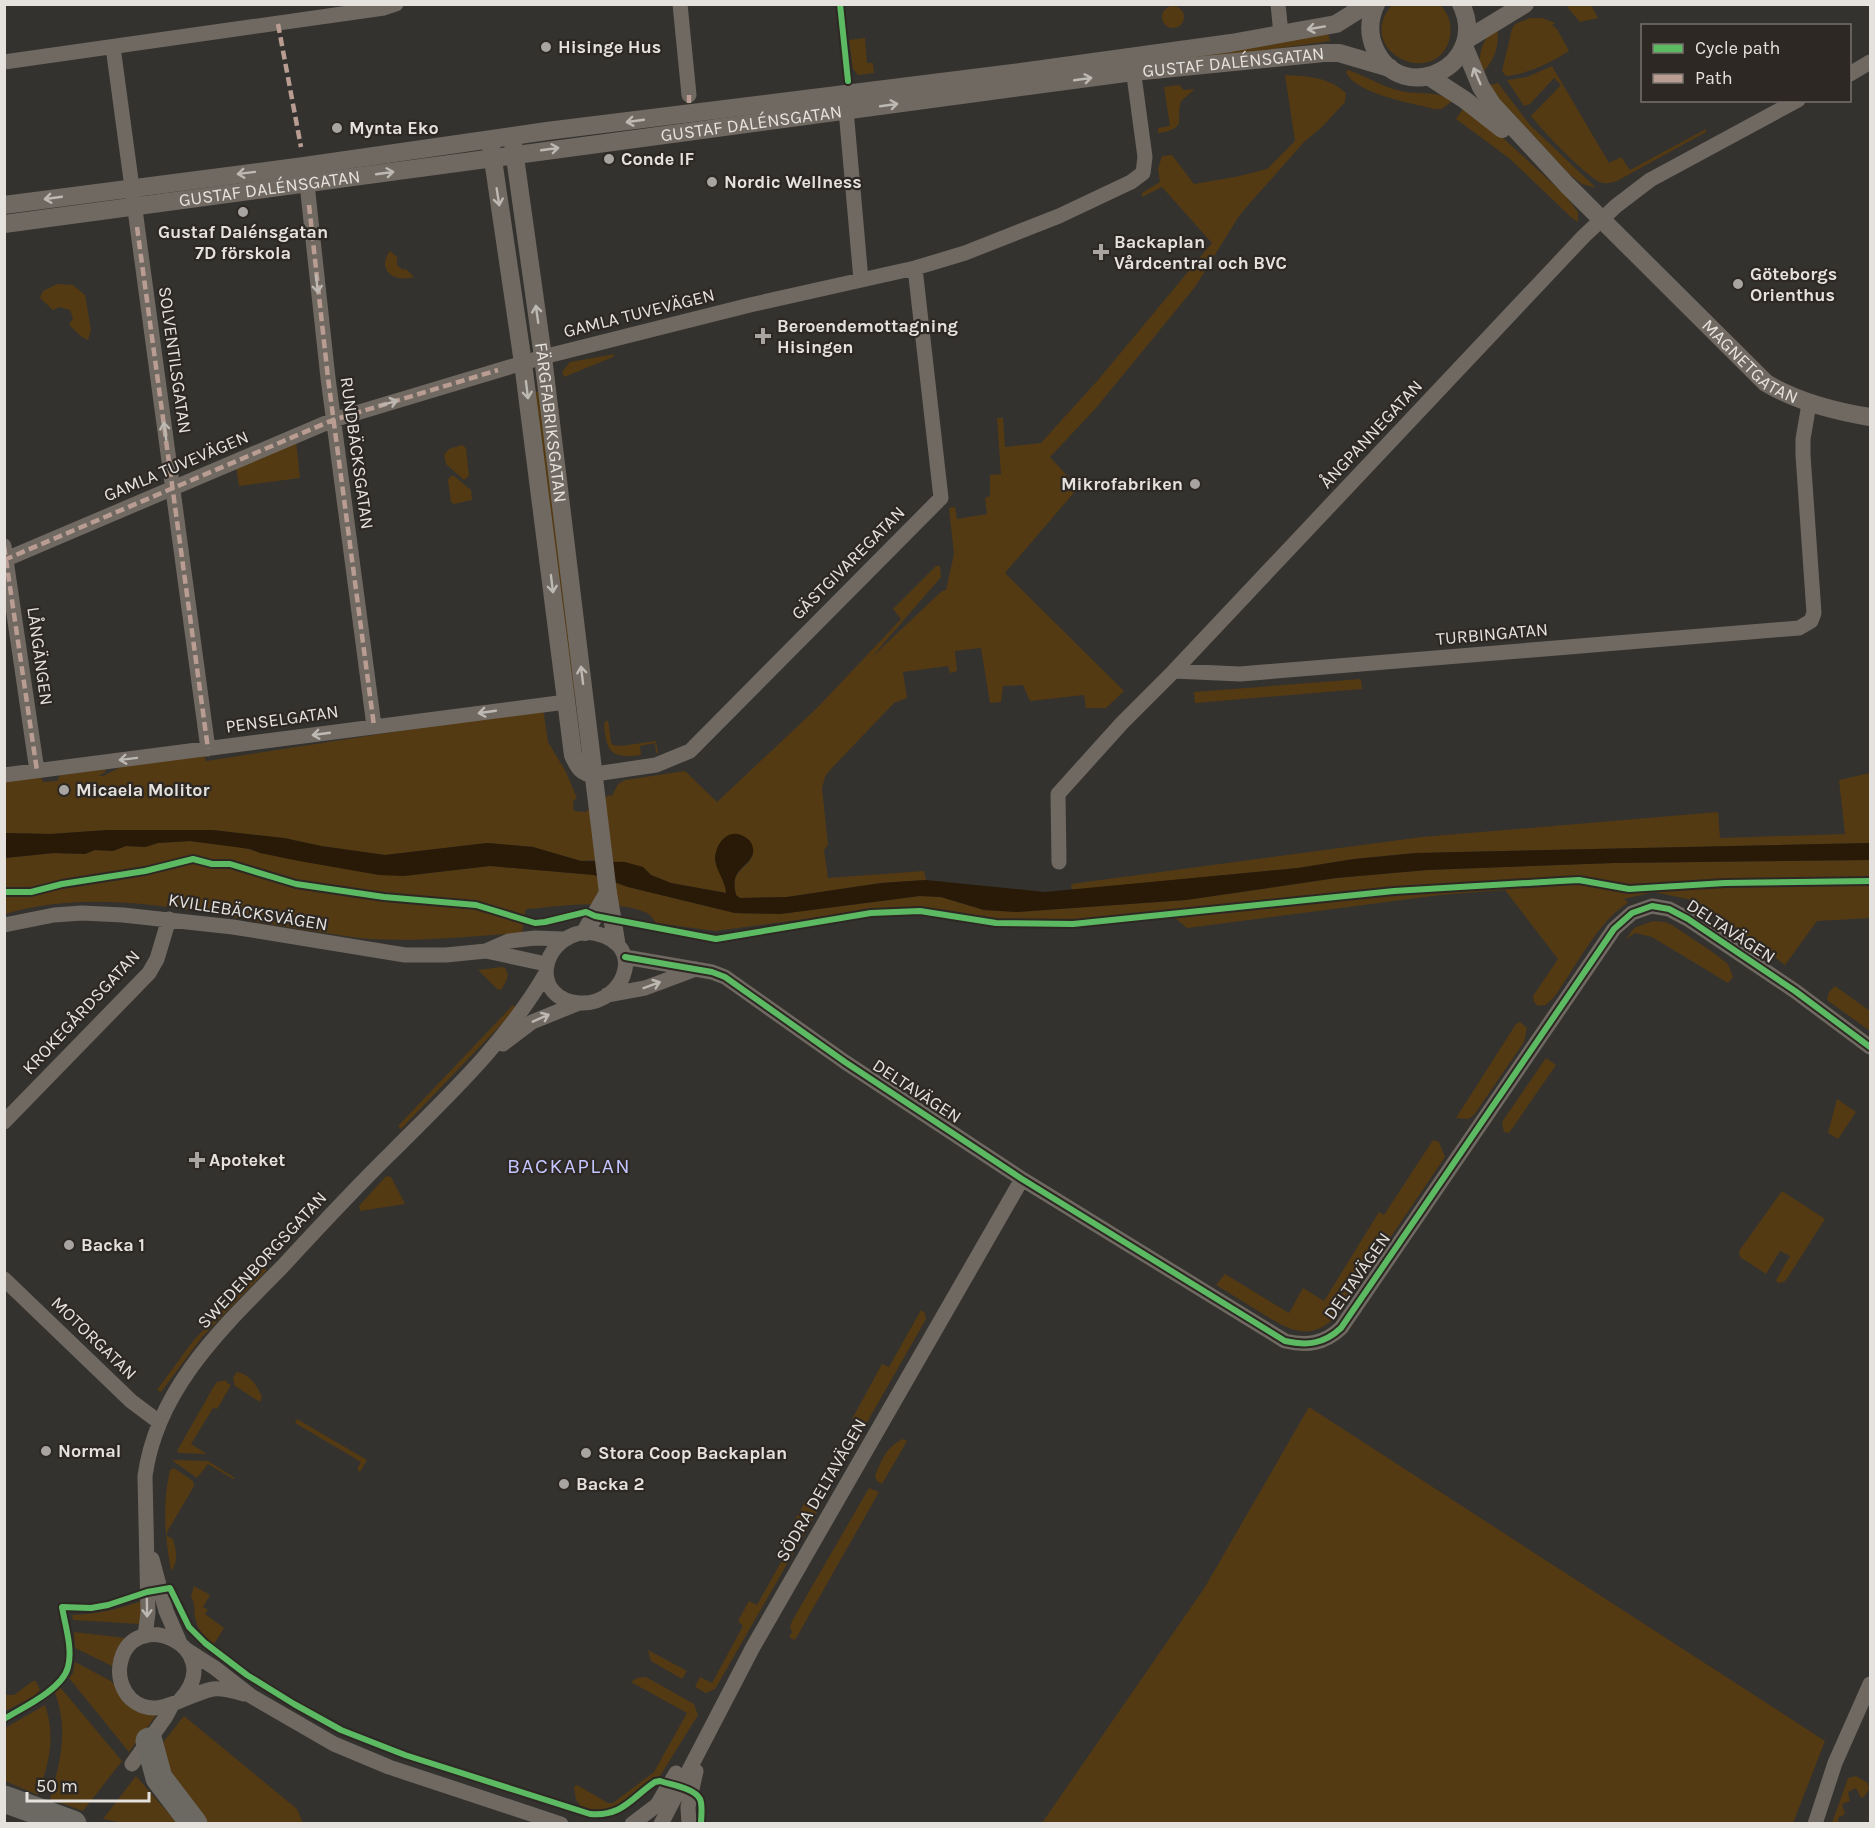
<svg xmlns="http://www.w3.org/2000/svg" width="1875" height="1828" font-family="Karla,sans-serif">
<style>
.green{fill:#533a13}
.water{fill:#281a07}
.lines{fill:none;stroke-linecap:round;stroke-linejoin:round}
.minor{stroke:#706961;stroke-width:15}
.tertiary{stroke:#706961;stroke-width:18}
.motorway{stroke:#6c6963;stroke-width:27}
.quiet{stroke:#b99d93;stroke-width:4.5;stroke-dasharray:9 4.5;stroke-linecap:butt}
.cycleway-casing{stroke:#2d2823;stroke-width:10}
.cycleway{stroke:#5cba63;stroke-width:6}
.oneway{stroke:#bcb8b2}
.poi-dot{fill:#a7a4a1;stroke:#2d2823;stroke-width:2}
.labels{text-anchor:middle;stroke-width:4.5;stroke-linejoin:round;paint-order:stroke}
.poi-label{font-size:18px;font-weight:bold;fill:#e5e2de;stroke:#2d2823;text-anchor:start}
.street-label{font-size:18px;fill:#e5e2de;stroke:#2d2823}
.quarter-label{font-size:21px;letter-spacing:1.5px;fill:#c3c5ff;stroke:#2d2823}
</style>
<rect width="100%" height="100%" fill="#34322f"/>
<path class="green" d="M1392,5L1441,6C1449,14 1452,25 1450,37C1438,91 1352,52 1392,5Z
M1568,5H1591L1598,18L1580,22L1568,8Z
M1162 17a11 11 0 1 1 22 0a11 11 0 1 1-22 0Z
M1530,18H1542L1555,23L1552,25L1557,29L1569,51C1550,63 1528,74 1506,76L1502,71L1512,29L1515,24Z
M1497,28C1500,44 1495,58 1485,70L1480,71C1479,53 1481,39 1497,28Z
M1328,33L1330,41L1166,64V57Z
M865,38L867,63H873L874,73L858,75L853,69L849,40Z
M1552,66L1609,163L1621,157L1630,170L1706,129V132L1617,181C1613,182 1608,184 1603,183C1591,182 1540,128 1531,116L1561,85L1554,78L1530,104L1524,106L1507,80L1527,77Z
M1348,70C1366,76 1383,87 1401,91C1419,95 1436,90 1452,101L1442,109H1434C1412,103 1355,94 1346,72Z
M1285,75C1306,76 1329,77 1346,93L1345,102L1323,126L1304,142L1250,203L1239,216L1195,287L1096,408L1050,457L1078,488L1005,573L1124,691L1106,708H1086L1084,695L1030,701L1023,685L1003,686L1001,702L990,703L981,648L955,651L957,671L950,673L948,666L903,672L907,698L894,703L830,770L825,777L822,788L828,845L824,850L828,878L924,871L926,880L881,883L787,897L740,898L736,895C735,889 733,881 736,876C742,865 760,859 750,844C746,838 742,835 735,834L718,846L715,858L727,893L671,883L651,875L643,867L591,860L581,861L533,847L487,843L385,855L321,846L284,838L212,830H108L50,834L5,833V781L41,777L43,782L57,781L60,775L106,769L105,772L99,776H103L123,766L204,755L206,761L543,709L548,742L566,772L577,798L573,801L574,811L585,812L609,795L612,796L618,784L625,780L685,771L717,802L818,707L901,619L893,609L936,566H940L941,577L871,658L942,591L946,590L954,554L949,508L955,507L957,519L987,514L985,498L990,496V475L1001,474L997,418H1003L1005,447L1041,443L1098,380L1212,243L1162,187L1142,197V193L1160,182L1158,169L1162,156L1172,155L1194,184L1235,177L1267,169L1295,141Z
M1498,83L1530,125L1596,188L1582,184L1569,174L1487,86Z
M1179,85L1184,90L1195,89L1181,101C1175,121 1189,128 1158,133V128L1170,126L1164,87Z
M1465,106L1490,126L1564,194L1578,212V222L1572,218L1509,158L1456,119Z
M390,251L397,257V265L403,270L406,269L414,277C394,283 376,270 390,251Z
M57,284L73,285L85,295L91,330L88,340L82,337L69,325L73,318L70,310L59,307L53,310L40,298L43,291Z
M615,354L613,357L564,377L562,372L570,362Z
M542,391L577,696L570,692L533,392Z
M296,441L300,478L239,486L236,466Z
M462,445L466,448L469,476L464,480L446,464L444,455L449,449Z
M451,476H454L471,490L472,500L454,504L451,502L448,480Z
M1361,679L1362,689L1195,703L1194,692Z
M608,720L611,742L613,745L621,746L656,741L658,753H656L655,743L640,746L641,755C611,759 606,752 604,723Z
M1870,773V843L1416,853L1354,859L1298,868L1072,890L1071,884L1422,837L1718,812L1720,838L1845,834L1839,780Z
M190,841C214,845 238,844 260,853L404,876L490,866L594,875L628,887L735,913L780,914L920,896L941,897L984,910L1017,912L1186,900L1336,878L1427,870L1614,863L1870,860V918L1817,921L1785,965L1738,930L1692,900L1654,892L1624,899L1628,903C1599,920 1575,968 1555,996L1546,1005L1538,1006L1534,1002L1533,996L1558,959L1505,890L1440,895L1187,928L1175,918L1278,905L1413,892L1504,887L1501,883L1396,889L1317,897L1147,919L1072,924L997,922L920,908H890L715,931L656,923C653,919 651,915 647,913C613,898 562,906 526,909L522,933C472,936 422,942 371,939C356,938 341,935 326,933C220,919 111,883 5,914V858L54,853L85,854L95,850L113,851L126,846L145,847L158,843Z
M1653,921L1665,922L1672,925L1711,951L1728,964L1733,977L1728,983L1652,937L1635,933L1625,940L1634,928Z
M502,967L505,968C511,976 505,983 501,990L497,989L478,970Z
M1835,986L1870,1011V1031L1827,1000L1829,992Z
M513,1005L517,1008L401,1129L398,1126Z
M1520,1022L1527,1028L1524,1042L1474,1115L1468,1119L1456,1118L1516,1024Z
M1546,1058L1556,1065L1509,1133L1504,1132L1502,1122Z
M1837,1099L1856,1112L1838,1139L1828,1133Z
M1433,1140L1439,1142L1445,1157L1344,1306C1316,1344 1294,1334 1260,1312C1245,1303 1231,1294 1216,1285L1225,1274L1289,1313L1303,1288L1324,1301L1379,1212L1384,1215Z
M386,1176L391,1177L405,1204L360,1211L359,1206Z
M1782,1191L1825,1219L1788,1277L1784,1282L1778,1283L1776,1280L1790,1256L1780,1251L1766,1274L1740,1257L1739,1251Z
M264,1266H266V1271L202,1337L161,1392L157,1390L193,1341Z
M921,1310L925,1313L926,1319L845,1461L844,1463L837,1460L838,1457L858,1423L852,1419L882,1364L889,1367Z
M237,1372C248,1373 258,1386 262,1397L260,1402L235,1386L233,1378Z
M226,1380L227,1383L231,1385L217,1409L213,1408L191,1444L207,1454L179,1453L177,1451L214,1386L217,1382Z
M1309,1407L1825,1741L1793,1823H1042L1205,1587Z
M297,1419L367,1460L360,1472L357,1469L361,1462L295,1423Z
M903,1439L907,1441L882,1484L877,1481L875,1476C882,1459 886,1447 903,1439Z
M174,1460L208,1461L235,1478L233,1479L208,1464L197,1478L173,1461Z
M174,1468L193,1481L194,1486L167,1532V1536L173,1539C176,1550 179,1562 171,1571C165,1536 162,1505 170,1470Z
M869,1488L879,1492L795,1640L789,1637L792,1632L790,1627L792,1621Z
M806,1500L817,1505V1512L715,1689L706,1693L695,1687L700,1677L712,1683L743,1626L738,1621L749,1601L757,1605L802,1525L795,1520Z
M194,1586L210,1595L203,1607L208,1610L205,1614L224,1628L214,1644C206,1638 198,1631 196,1621C193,1613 196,1604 191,1597Z
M142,1601L140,1624L73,1620L72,1615C98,1614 118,1609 142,1601Z
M74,1632L125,1638L117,1648L112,1666L75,1648Z
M648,1650L687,1671L682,1679L651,1661Z
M75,1662L111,1681L117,1688L157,1714L129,1752L69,1678L73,1673Z
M646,1677L694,1704L698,1715L660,1776L648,1783L616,1808L603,1810L583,1809L576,1800L574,1786L577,1785L608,1803H613L654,1772L687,1713L631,1682L637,1678Z
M33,1681H36L40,1690L35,1696L5,1711V1695H14Z
M60,1687L122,1761L83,1811L50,1799C60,1762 69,1731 55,1693Z
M45,1705C56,1739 49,1761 38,1795L5,1781V1728Z
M184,1716L297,1809L303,1823H205L160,1759L164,1741Z
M136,1776L177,1823L118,1822L103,1819Z
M1856,1776L1868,1783L1869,1789L1864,1797L1861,1798L1856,1788L1848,1792L1850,1801L1842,1804L1845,1814L1838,1818L1839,1823H1832L1848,1778Z"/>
<path class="water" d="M108,830H212L284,838L321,846L385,855L487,843L533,847L581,861L625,862L643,867L651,875L671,883L726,893C726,881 715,870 715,858C716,846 724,832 738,834C742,835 747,838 750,841C761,858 741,864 736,876C733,882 735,889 736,895L740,898L787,897L881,883L926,880L1045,892L1298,868L1354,859L1416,853L1870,843V860L1614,863L1427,870L1336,878L1186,900L1017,912L984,910L941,897L920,896L780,914L735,913L628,887L594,875L490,866L403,876L379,875L299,861L260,853L250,849L190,841L158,843L145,847L126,846L113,851L95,850L85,854L54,853L5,858V833L50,834Z"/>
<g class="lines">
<path class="minor" d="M680,4L689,95
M1278,4L1281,34
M113,47L208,749
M4,62L384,8L396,4
M1850,74L1870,62
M852,102L846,110L861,280
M307,184L328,378L374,726
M4,546L37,771
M4,560L333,420L543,357L750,305L915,268L965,253L1059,216L1131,182L1143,173L1145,157L1132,61
M1174,671L1240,674L1799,628L1811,621L1814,613L1803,455V439L1809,404
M595,774L656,765L690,751L941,498L915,268
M4,775L566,702
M1059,862L1058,794L1122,723L1174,671L1584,236L1616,206L1650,180L1798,100
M4,925L54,915L82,913L123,915L233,927L405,955H446L486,951L546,964
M585,932C651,937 627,1006 579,1003C531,999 538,939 585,932Z
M486,951L509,941L535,938L563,939
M625,957L712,972L725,977L845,1062L1022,1179L1285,1341C1307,1346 1324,1344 1341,1328L1614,929L1632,913L1652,906L1669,909L1688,919L1795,991L1870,1047
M607,995L645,988L696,969
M503,1044L532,1022L579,1003
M4,1122L149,973L157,959L169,919
M4,1279L131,1401L159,1422
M152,1559L166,1611L180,1643
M145,1636L148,1613L145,1476C157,1388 223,1327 282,1267C318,1228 354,1189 392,1152C448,1096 506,1042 546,973
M187,1650L215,1668L251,1696L334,1744L389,1767L561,1824
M180,1700C230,1647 130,1603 120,1665C118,1677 122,1690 131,1699C157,1722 185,1694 213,1689C223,1688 234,1691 244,1694
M132,1764L165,1718L172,1705
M632,1824L657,1805L676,1773
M661,1824L753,1647L1022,1179
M689,1824L688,1807L696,1771
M1815,1824L1835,1763L1870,1684"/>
<g class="tertiary">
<path d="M1376,4C1369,19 1368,34 1375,49C1402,108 1491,66 1461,4"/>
<path d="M1466,40L1525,4"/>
<path id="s1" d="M1464,46L1481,87L1492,104L1567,185L1766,383C1798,402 1833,411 1870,417"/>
<path d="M1428,76L1465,100L1502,129"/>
<path id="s2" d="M513,143L543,357L608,893L616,941"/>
<path d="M491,146L523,363L573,755C578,766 581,773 595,774"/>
<path d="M4,205L304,166L547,131L1005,74L1231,43L1336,24L1368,4"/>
<path id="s3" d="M4,224L1133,72L1324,53H1339L1390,68"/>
<path d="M585,932L608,893"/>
</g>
<path class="motorway" d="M149,1741L159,1778L194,1824
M4,1799L73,1824"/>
<path class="quiet" d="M278,24L301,147
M689,95V103
M309,205L328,378L374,726
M137,227L208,749
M4,546L37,771
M4,560L333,420L498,370"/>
<g class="cycleway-casing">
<path id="cycleway" d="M840,4L848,81
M4,892H31L62,884L145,871L193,859L212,864H230L296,884L384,897L476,905L535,923L545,922L586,912L595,916L716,939L871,913L920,911L996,923L1073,924L1394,891L1560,881L1579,880L1629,889L1725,883L1870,881
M625,957L712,972L725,977L845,1062L1022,1179L1285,1341C1307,1346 1324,1344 1341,1328L1614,929L1632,913L1652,906L1669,909L1688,919L1795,991L1870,1047
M4,1719C22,1708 63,1689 68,1667C73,1649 65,1625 62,1607L91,1608L108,1605L147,1592L170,1588L189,1627L205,1643L247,1675L294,1704L341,1730L405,1755L590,1814C622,1817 631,1798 655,1782L660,1781C671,1785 694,1788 700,1799C703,1806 701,1816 701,1824"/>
</g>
<use href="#cycleway" class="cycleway"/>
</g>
<defs><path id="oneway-shaft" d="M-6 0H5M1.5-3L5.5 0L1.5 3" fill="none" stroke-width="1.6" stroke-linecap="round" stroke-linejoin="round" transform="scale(1.5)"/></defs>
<g class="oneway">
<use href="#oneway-shaft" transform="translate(1316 28) rotate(170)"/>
<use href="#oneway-shaft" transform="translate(1477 76) rotate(-113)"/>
<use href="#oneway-shaft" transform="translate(1083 79) rotate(-8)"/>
<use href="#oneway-shaft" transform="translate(889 105) rotate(-8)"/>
<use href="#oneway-shaft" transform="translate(635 121) rotate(172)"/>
<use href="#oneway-shaft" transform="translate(550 149) rotate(-8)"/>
<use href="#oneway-shaft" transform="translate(246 173) rotate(173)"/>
<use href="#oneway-shaft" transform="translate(385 173) rotate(-8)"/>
<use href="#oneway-shaft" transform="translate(498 197) rotate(81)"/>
<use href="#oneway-shaft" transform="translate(53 198) rotate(172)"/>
<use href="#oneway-shaft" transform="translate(317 284) rotate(84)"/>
<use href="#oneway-shaft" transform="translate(537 314) rotate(-98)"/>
<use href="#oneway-shaft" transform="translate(527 390) rotate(83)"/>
<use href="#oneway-shaft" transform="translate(389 403) rotate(-17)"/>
<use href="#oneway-shaft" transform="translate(165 431) rotate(-98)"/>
<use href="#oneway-shaft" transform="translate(552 584) rotate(83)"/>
<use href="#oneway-shaft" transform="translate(582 675) rotate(-97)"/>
<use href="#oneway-shaft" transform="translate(487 712) rotate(172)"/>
<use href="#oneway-shaft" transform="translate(321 734) rotate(172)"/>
<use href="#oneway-shaft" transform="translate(128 759) rotate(173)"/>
<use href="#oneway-shaft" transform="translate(652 985) rotate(-20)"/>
<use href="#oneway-shaft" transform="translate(541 1018) rotate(-24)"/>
<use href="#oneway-shaft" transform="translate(147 1608) rotate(89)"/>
</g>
<g class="poi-dot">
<circle cx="546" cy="47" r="6"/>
<circle cx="337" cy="128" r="6"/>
<circle cx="609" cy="159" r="6"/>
<circle cx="712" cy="182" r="6"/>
<circle cx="243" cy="212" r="6"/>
<path d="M1098 243h6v6h6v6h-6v6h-6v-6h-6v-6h6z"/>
<circle cx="1738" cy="284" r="6"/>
<path d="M760 327h6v6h6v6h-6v6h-6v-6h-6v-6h6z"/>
<circle cx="1195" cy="484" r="6"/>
<circle cx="64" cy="790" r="6"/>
<path d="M194 1151h6v6h6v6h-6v6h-6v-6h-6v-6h6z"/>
<circle cx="69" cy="1245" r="6"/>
<circle cx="46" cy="1451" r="6"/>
<circle cx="586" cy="1453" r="6"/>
<circle cx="564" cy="1484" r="6"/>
</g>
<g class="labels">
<g class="poi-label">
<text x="558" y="53">Hisinge Hus</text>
<text x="349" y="134">Mynta Eko</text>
<text x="621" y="165">Conde IF</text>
<text x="724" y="188">Nordic Wellness</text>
<text x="243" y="238" text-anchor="middle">Gustaf Dalénsgatan<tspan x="243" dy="21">7D förskola</tspan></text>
<text x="1114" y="248">Backaplan<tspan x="1114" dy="21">Vårdcentral och BVC</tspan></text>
<text x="1750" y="280">Göteborgs<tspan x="1750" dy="21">Orienthus</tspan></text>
<text x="777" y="332">Beroendemottagning<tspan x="777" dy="21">Hisingen</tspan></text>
<text x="1183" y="490" text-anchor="end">Mikrofabriken</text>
<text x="76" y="796">Micaela Molitor</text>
<text x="209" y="1166">Apoteket</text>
<text x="81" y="1251">Backa 1</text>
<text x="58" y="1457">Normal</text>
<text x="598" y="1459">Stora Coop Backaplan</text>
<text x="576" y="1490">Backa 2</text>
</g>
<g class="street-label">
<text dy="6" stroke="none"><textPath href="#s3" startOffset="1240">GUSTAF DALÉNSGATAN</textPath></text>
<text dy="6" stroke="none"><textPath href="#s3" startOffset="754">GUSTAF DALÉNSGATAN</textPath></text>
<text dy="6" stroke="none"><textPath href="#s3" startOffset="268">GUSTAF DALÉNSGATAN</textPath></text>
<text transform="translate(639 313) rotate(-14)" y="6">GAMLA TUVEVÄGEN</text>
<text dy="6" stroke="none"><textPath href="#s1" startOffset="430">MAGNETGATAN</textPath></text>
<text transform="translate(175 360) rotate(82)" y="6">SOLVENTILSGATAN</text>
<text dy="6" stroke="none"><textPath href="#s2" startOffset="282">FÄRGFABRIKSGATAN</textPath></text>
<text transform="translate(1371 434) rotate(-47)" y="6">ÅNGPANNEGATAN</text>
<text transform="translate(357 453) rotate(82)" y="6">RUNDBÄCKSGATAN</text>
<text transform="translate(176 466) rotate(-23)" y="6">GAMLA TUVEVÄGEN</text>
<text transform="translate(848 563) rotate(-45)" y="6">GÄSTGIVAREGATAN</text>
<text transform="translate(1492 634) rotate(-5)" y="6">TURBINGATAN</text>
<text transform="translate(40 656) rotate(82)" y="6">LÅNGÄNGEN</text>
<text transform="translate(282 719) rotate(-8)" y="6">PENSELGATAN</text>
<text transform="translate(248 912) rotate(9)" y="6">KVILLEBÄCKSVÄGEN</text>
<text transform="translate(1731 931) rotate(33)" y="6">DELTAVÄGEN</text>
<text transform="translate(81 1012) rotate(-47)" y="6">KROKEGÅRDSGATAN</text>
<text transform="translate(917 1091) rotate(33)" y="6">DELTAVÄGEN</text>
<text transform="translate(262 1260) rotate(-47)" y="6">SWEDENBORGSGATAN</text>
<text transform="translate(1357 1276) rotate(-55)" y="6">DELTAVÄGEN</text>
<text transform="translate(94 1338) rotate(44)" y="6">MOTORGATAN</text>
<text transform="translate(821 1490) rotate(-60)" y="6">SÖDRA DELTAVÄGEN</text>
</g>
<g class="quarter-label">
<text x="569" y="1173">BACKAPLAN</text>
</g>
</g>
<rect width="1875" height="1828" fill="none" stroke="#e5e2de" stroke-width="12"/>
<rect x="1641" y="24" width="210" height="78" fill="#2d2823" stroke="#77726e" stroke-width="1.5"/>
<rect x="1653" y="44" width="30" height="9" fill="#5cba63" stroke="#77726e" stroke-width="1.5"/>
<text x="1695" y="54" font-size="18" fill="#e5e2de">Cycle path</text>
<rect x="1653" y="74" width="30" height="9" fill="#b99d93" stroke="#77726e" stroke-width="1.5"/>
<text x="1695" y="84" font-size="18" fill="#e5e2de">Path</text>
<path d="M27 1792v9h122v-9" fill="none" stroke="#e5e2de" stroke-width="3"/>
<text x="36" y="1792" font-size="18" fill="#e5e2de" stroke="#2d2823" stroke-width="4.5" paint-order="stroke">50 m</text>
</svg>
